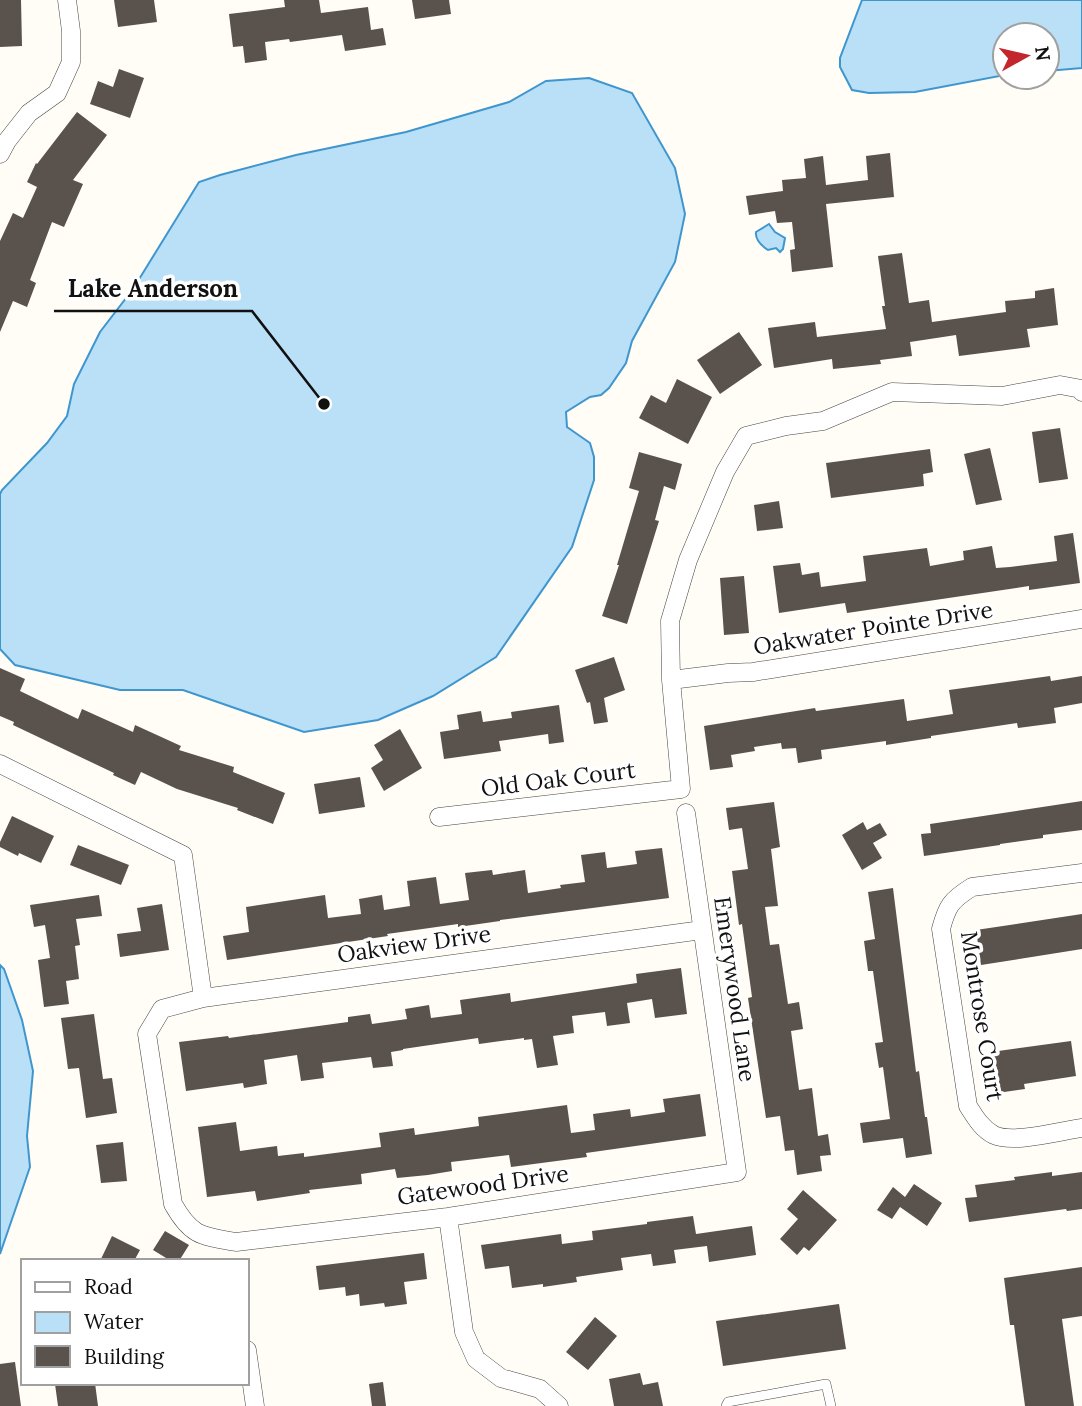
<svg xmlns="http://www.w3.org/2000/svg" width="1082" height="1406" font-family="Lora,serif">
<style>
.water{fill:#b9e0f7;stroke:#3f96cf;stroke-width:2}
.building{fill:#5a524d}
.lines{fill:none;stroke-linecap:round;stroke-linejoin:round}
.service-casing{stroke:#444;stroke-width:10}
.minor-casing{stroke:#444;stroke-width:19}
.service{stroke:#fff;stroke-width:9}
.minor{stroke:#fff;stroke-width:18}
.labels{text-anchor:middle;stroke-width:7;stroke-linejoin:round;paint-order:stroke}
.street-label{font-size:23px;fill:#111;stroke:#fff}
.leader{fill:none;stroke:#111;stroke-width:2.5}
.callout-dot{fill:#111;stroke:#fff;stroke-width:2.5}
.callout-label{font-size:24px;text-anchor:middle;font-weight:bold;fill:#111;stroke:#fff;stroke-width:7;stroke-linejoin:round;paint-order:stroke}
</style>
<rect width="100%" height="100%" fill="#fffdf5"/>
<path class="water" d="M862,0H1082V68L1047,71V35H1005V75L915,92L869,93L852,90L840,67V58Z
M589,78L632,93L675,168L685,214L675,262L632,341L626,363L609,388L601,395L590,397L566,412L567,427L590,443L594,457V480L572,547L496,657L433,696L378,720L304,732L183,690H120L15,665L0,649V494L2,490L47,443L67,416L74,384L100,332L133,289L199,182L220,175L296,155L406,132L509,102L546,81Z
M769,224L775,232L785,238L783,249L780,252L776,248L768,250C762,246 755,240 756,232Z
M0,965L4,969L22,1020L33,1071L27,1136L30,1167L0,1254Z"/>
<path class="building" d="M0,0H21L22,46L0,47Z
M114,0H154L157,22L118,27Z
M284,0H319L321,13L368,7L371,30L383,28L386,45L345,51L342,35L290,42L289,39L265,42L267,60L245,63L243,46L233,47L229,14L285,7Z
M412,0H449L451,14L415,19Z
M119,69L144,78L130,118L90,104L98,81L113,87Z
M77,112L107,135L73,180L83,184L64,227L52,222L30,280L36,283L27,307L13,301L0,332V241L13,213L23,218L37,187L27,182L36,163L37,164Z
M890,153L894,197L826,204L833,267L792,272L790,250L795,249L792,222L777,223L775,211L749,215L746,196L783,191L782,180L806,178L804,159L823,156L826,185L868,180L866,156Z
M902,253L909,303L929,300L932,322L1006,312L1005,301L1035,298V291L1054,288L1058,325L1027,329L1030,347L959,356L956,335L910,342L912,356L880,360L881,364L833,369L832,359L774,368L768,328L815,322L817,337L886,329L882,306H885L878,256Z
M739,332L762,365L720,394L697,360Z
M677,379L712,397L688,444L639,418L651,395L666,403Z
M1060,428L1068,479L1039,483L1032,432Z
M990,448L1002,500L976,505L964,454Z
M930,449L933,472L923,474L924,486L831,498L826,463Z
M639,452L682,464L675,490L664,486L655,520L659,521L627,624L602,616L619,565H617L639,491L629,488Z
M779,501L783,528L757,531L754,505Z
M1073,533L1080,583L1029,590V586L847,613L845,603L779,613L773,566L800,563L802,575L819,572L821,587L866,581L863,556L927,548L930,566L964,560L963,551L992,546L996,568L1010,567L1057,561L1054,536Z
M744,576L749,633L724,635L720,578Z
M614,657L625,690L604,698L608,722L594,724L590,702L587,703L575,670Z
M0,668L25,679L20,691L78,719L82,709L133,732L135,725L181,746L179,750L234,767L233,772L285,793L273,824L237,810L238,808L177,789L141,772L135,785L113,775L114,773L13,725L14,722L0,716Z
M1050,676L1051,681L1082,676V703L1054,708L1056,723L1018,728L1017,723L931,736V738L886,745V741L821,750L822,759L798,763L796,748L782,749L781,743L754,747L755,751L731,755L733,767L710,770L704,726L815,708L816,711L904,699L907,721L953,714L949,690Z
M559,705L564,742L549,744L548,734L499,741L501,751L444,759L440,732L459,729L457,715L481,711L483,722L512,718L511,712Z
M400,729L422,768L384,791L371,768L383,760L374,745Z
M360,777L365,807L319,814L314,784Z
M1082,801V830L1043,835V838L1000,844V845L924,856L921,834L931,833L930,824Z
M774,802L780,847L771,849L778,906L765,907L770,945L779,944L788,1004L799,1002L803,1029L791,1031L799,1090L812,1088L818,1136L828,1134L831,1155L820,1156L822,1171L797,1175L794,1150L785,1151L780,1116L766,1118L748,998L752,997L742,924L739,925L732,871L748,869L742,828L729,830L726,808Z
M12,816L54,836L41,863L19,853L18,856L0,847V842Z
M863,822L867,830L880,823L887,835L873,843L882,858L862,870L842,835Z
M78,845L129,865L121,885L70,865Z
M662,848L669,898L500,920V921L458,927V924L387,934L388,936L227,960L223,936L249,932L246,907L325,895L328,918L361,914L359,899L382,895L384,910L410,906L407,881L436,877L440,904L469,900L465,873L492,870L493,875L525,870L528,893L561,888L560,885L585,882L581,855L605,852L607,868L637,864L635,851Z
M893,888L916,1072L919,1071L925,1117H927L932,1154L906,1158L903,1138L863,1143L860,1123L890,1119L883,1067L879,1068L875,1043L883,1042L873,971H868L864,941L875,939L868,892Z
M99,895L102,916L76,919L80,945L75,946L79,979L66,981L69,1004L44,1007L38,960L50,958L45,925L34,927L30,905Z
M162,904L169,950L120,957L117,934L141,931L137,908Z
M1082,914V949L981,965L976,930Z
M681,968L687,1014L655,1018L652,999L627,1003L630,1023L607,1026L605,1012L572,1016L574,1033L553,1036L558,1065L537,1068L532,1039L524,1040V1038L479,1044L478,1038L403,1049V1050L391,1052L393,1066L373,1068L371,1057L322,1063L324,1078L301,1081L297,1055L264,1060L267,1084L244,1088L243,1083L186,1091L179,1042L228,1036L229,1038L348,1022V1017L370,1014L372,1024L407,1019L405,1009L429,1005L431,1018L462,1014L460,1000L510,993L511,1002L584,991L637,983L636,974Z
M94,1014L103,1079L112,1078L117,1113L86,1118L79,1068L68,1069L61,1018Z
M1071,1041L1076,1076L1024,1084L1025,1089L997,1093L991,1052Z
M700,1094L706,1136L586,1153L587,1157L511,1167L509,1155L451,1162L452,1171L428,1175L397,1178L395,1169L361,1174L362,1184L309,1190L310,1193L257,1201L255,1191L207,1197L198,1127L236,1122L240,1151L277,1146L278,1156L304,1153V1157L381,1147L379,1133L414,1128L415,1135L479,1126L478,1117L567,1105L571,1133L595,1130L593,1114L630,1109L631,1117L665,1112L663,1099Z
M123,1142L127,1181L101,1183L96,1145Z
M1052,1172V1176L1082,1172V1209L1067,1211L1066,1209L969,1222L965,1198L977,1197L975,1185L1015,1180L1014,1177Z
M914,1184L942,1203L927,1226L900,1207L892,1219L877,1210L893,1187L905,1197Z
M803,1190L837,1220L809,1251L804,1247L797,1255L780,1239L798,1219L787,1209Z
M693,1216L696,1234L752,1226L756,1255L709,1262L707,1246L674,1250L676,1263L653,1266L651,1254L621,1258L623,1270L576,1277L577,1282L543,1287V1284L512,1288L509,1266L485,1269L481,1245L561,1234L562,1244L593,1240L592,1231L647,1224V1222Z
M165,1231L189,1245L179,1261H171L153,1250Z
M112,1236L140,1250L134,1261H100Z
M424,1253L427,1279L404,1282L407,1304L385,1307L384,1303L360,1306L359,1294L346,1296L345,1287L319,1290L316,1266Z
M1082,1267V1316L1062,1319L1074,1406H1025L1014,1325H1010L1004,1278Z
M839,1304L846,1349L723,1366L716,1321Z
M595,1317L617,1336L588,1370L566,1352Z
M15,1362L21,1406H0V1364Z
M640,1373L643,1385L658,1382L663,1406H614L609,1379Z
M383,1382L386,1406H372L369,1384Z
M62,1383H95L98,1406H58L55,1384Z"/>
<g class="lines">
<g class="service-casing">
<path id="service" d="M726,1406L728,1402L826,1384L831,1406"/>
</g>
<g class="minor-casing">
<path id="minor" d="M0,154L7,141L29,113L57,93L71,62V31L67,0
M671,680L728,673L753,672L1082,619
M0,764L183,855L203,998
M686,813L737,1172L448,1217L236,1242C201,1236 191,1236 173,1204L147,1034L162,1009L203,998L702,930
M439,817L681,789L671,680L670,621L688,560L725,472L746,436L786,426L823,421L892,392L1002,396L1060,385L1081,389L1082,392
M1082,873L972,887C951,900 947,906 941,929L968,1106C975,1117 982,1129 994,1135C1013,1144 1060,1131 1082,1128
M448,1217L464,1332L476,1359L501,1378L540,1389L559,1406
M247,1350L255,1406"/>
</g>
<use href="#service" class="service"/>
<use href="#minor" class="minor"/>
</g>
<g class="labels">
<g class="street-label">
<text transform="translate(873 628) rotate(-9)" y="8">Oakwater Pointe Drive</text>
<text transform="translate(558 779) rotate(-7)" y="8">Old Oak Court</text>
<text transform="translate(414 944) rotate(-8)" y="8">Oakview Drive</text>
<text transform="translate(735 989) rotate(82)" y="8">Emerywood Lane</text>
<text transform="translate(982 1016) rotate(81)" y="8">Montrose Court</text>
<text transform="translate(483 1185) rotate(-8)" y="8">Gatewood Drive</text>
</g>
</g>
<path class="leader" d="M324 404L252 311H54"/>
<circle class="callout-dot" cx="324" cy="404" r="7"/>
<g class="callout-label">
<text x="153" y="297">Lake Anderson</text>
</g>
<rect x="21" y="1259" width="228" height="126" fill="#ffffff" stroke="#a0a0a0" stroke-width="2"/>
<rect x="35" y="1282" width="35" height="10" fill="#ffffff" stroke="#a0a0a0" stroke-width="2"/>
<text x="84" y="1294" font-size="21" fill="#111111">Road</text>
<rect x="35" y="1312" width="35" height="21" fill="#b9e0f7" stroke="#a0a0a0" stroke-width="2"/>
<text x="84" y="1329" font-size="21" fill="#111111">Water</text>
<rect x="35" y="1346" width="35" height="21" fill="#5a524d" stroke="#a0a0a0" stroke-width="2"/>
<text x="84" y="1364" font-size="21" fill="#111111">Building</text>
<g transform="translate(1026 56) rotate(82)"><circle r="33" fill="#ffffff" stroke="#a0a0a0" stroke-width="2"/>
<path d="M0-5L12 26L0 18L-12 26Z" fill="#c4262e"/>
<text y="-10" font-size="19" font-weight="bold" text-anchor="middle" fill="#111111">N</text>
</g>
</svg>
